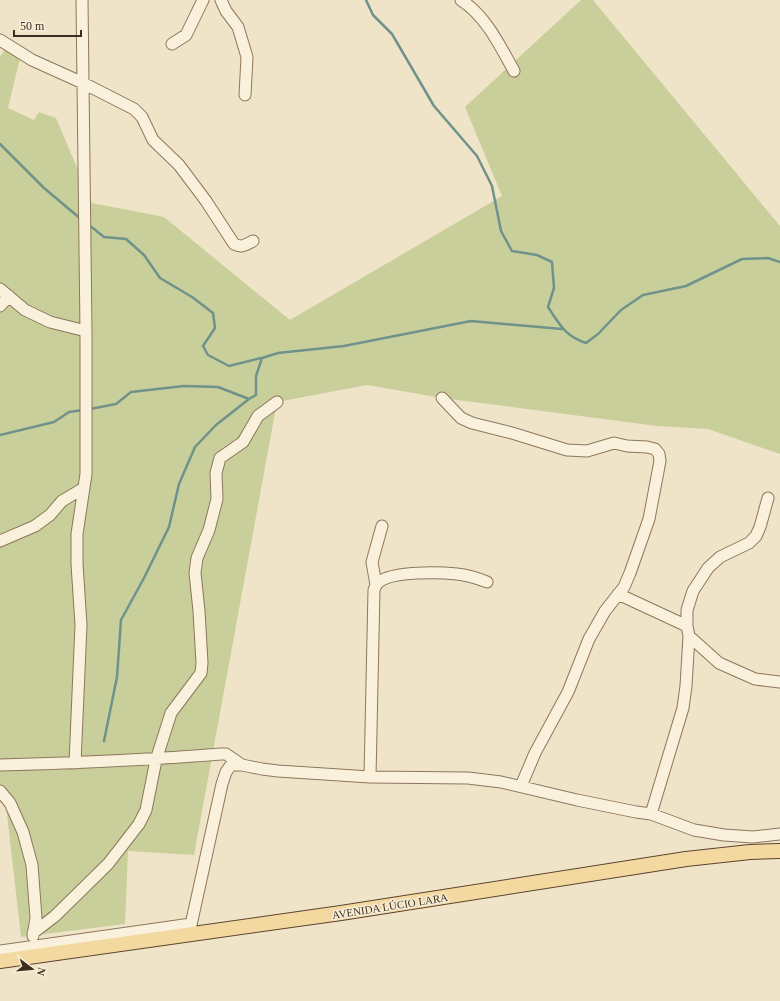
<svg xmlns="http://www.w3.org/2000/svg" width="780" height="1001" font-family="'Times New Roman',serif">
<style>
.green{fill:#c9cf9b}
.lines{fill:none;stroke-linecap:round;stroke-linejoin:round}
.stream{stroke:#6f938a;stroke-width:2.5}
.minor-casing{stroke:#8d765c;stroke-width:13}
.major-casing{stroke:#5b4430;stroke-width:16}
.minor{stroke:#faf1dc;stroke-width:11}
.major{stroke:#f3d9a0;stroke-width:14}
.labels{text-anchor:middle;stroke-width:3;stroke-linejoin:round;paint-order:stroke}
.street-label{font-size:11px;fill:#3d2e20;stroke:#f7eed8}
</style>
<rect width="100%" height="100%" fill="#f0e4c8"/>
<path class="green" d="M581,0H593L780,226V454L708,429L657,426L442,398L367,385L277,402L194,855L128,851L125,924L21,937L5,797L0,794V56L8,46L21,54L8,108L34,120L39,112L56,118L92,203L164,217L290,320L502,196L465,107Z"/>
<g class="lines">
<path class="stream" d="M366,0L373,15L392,34L434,106L477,156L492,186L501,231L512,251L537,255L552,262L554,288L548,307C560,325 565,336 586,343L598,334L621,310L643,295L686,286L742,259L768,258L780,262
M0,144L44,188L82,220
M89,225L104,237L126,239L144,255L160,278L192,297L213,313L215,328L203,346L208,355L229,366L261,358
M90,409L116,404L131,392L184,386L218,387L249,399L256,395V376L262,358L278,353L344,346L471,321L562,329
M0,435L54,422L69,412L83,410
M104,741L117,677L121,620L144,578L169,527L179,484L195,447L216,425L249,399"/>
<g class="minor-casing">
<path id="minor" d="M221,0L226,11L238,27L247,57L245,95
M461,0C486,16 500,46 514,71
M0,40L32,60L83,83L134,109L142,117L153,140L179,165L206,201L234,244C242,248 245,245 253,241
M172,44L186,35L203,0
M0,289L25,310L50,322L86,331
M0,306L9,296
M442,398L461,418L472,423L512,433L567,450L587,451L614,443L627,446L647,447L655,449L659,454L660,461L649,519L630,573L624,587L605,611L589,639L568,692L535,753L521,786
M0,541L35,526L50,515L62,501L84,488
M376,585L372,562L382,526
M618,594L687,626
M689,636L719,663L755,679L780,682
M75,763L81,625L77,564V534L86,474V331L82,0
M0,765C74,763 148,760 221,754H226L242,765
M370,777L374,590C375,587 376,584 379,582C393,571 439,572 457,574C468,575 477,578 487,582
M0,791L10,803L23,832L32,865L36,918L33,936
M651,814L683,708L686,686L689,636L687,626V610L693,591L708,568L720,557L749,543L756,536L760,527L768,498
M33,933L55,916L108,864L139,824L146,810L156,760L171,713L201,673L202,663L199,611L195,573L197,558L209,530L217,499L216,473L220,458L243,442L258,416L277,402
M189,934L222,784L226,772L231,765H242L262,769L278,771L370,777L468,778L501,782L577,800L636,812L651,814L694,830L724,835L753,837L780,834
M0,951L191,924"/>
</g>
<g class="major-casing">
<path id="major" d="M0,961L341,913L686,859L750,852L780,851"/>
</g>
<use href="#minor" class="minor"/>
<use href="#major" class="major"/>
</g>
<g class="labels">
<g class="street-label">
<text transform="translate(390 906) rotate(-9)" y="4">AVENIDA LÚCIO LARA</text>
</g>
</g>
<g transform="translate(32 969) rotate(106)" stroke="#f7eed8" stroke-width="3" paint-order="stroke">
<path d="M0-3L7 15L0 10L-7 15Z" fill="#3d2e20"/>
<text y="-6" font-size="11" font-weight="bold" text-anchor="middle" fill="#3d2e20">N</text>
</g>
<path d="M14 30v6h67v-6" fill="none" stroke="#3d2e20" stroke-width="2"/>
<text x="20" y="30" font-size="12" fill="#3d2e20" stroke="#f7eed8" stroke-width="3" paint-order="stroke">50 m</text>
</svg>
